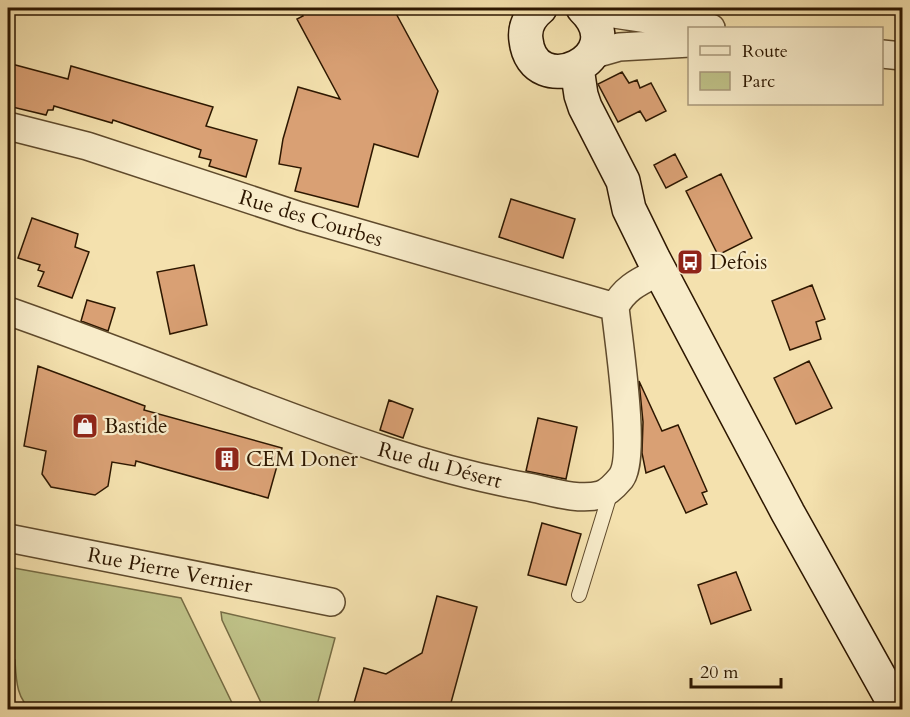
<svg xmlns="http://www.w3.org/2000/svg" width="910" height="717" font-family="Cardo,serif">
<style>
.green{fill:#bfc288;stroke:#766c44;stroke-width:1.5}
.building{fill:#d9a074;stroke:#2d1700;stroke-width:1.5}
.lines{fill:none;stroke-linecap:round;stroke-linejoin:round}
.service-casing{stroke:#5f4a2c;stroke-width:16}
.minor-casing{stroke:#5f4a2c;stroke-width:30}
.secondary-casing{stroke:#2d1700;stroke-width:36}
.service{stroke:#f8ecca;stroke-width:14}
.minor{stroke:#f8ecca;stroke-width:27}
.secondary{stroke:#f8ecca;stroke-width:33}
.labels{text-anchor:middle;stroke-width:4.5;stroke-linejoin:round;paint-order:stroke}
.street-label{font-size:21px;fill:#2d1700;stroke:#f8ecca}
.poi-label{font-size:21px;fill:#2d1700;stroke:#f8ecca;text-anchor:start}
</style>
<rect width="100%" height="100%" fill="#f4e1ae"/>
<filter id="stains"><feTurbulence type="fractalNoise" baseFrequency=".00333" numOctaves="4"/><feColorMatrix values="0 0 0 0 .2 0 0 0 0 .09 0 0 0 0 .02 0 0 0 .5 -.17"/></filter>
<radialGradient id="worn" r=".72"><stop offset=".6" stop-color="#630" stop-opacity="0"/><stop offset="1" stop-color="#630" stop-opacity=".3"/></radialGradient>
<path class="green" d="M8,567L181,598L235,709L33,710C16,701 16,677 15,660L8,659Z
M221,612L335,638L316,709H264L222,620Z"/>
<path class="building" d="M298,8H393L438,91L418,157L374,144L358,207L295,191L301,168L279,164L283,139L298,87L340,99L297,19L303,16Z
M8,63L68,79L71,66L213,107L206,126L257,140L246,177L209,166L211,160L199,157L201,150L113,120L112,123L54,106L53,110H48L46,115L8,106Z
M622,72L629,83L637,80L640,88L651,83L666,111L646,121L640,111L618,122L598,84Z
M675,154L687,177L666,188L654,165Z
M721,174L752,238L718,255L686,191Z
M511,199L575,219L563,258L499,237Z
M32,218L78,234L75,247L89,252L72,298L38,286L44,272L38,270L40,265L18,258Z
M194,265L207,325L170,334L157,272Z
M812,285L825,319L816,322L821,339L790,350L772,301Z
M87,300L115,308L108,331L81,321Z
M809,361L832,408L796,424L774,378Z
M38,366L145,406L144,410L282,448L268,498L136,461L135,466L112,462L108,486L95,495L51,487L42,474L46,451L24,446Z
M639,381L662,431L678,425L707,491L702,493L707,504L686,513L664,466L646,473L642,453L643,422Z
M389,400L413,409L403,438L380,430Z
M538,418L577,427L566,479L526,471Z
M542,523L581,534L566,585L528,575Z
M736,572L751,610L711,624L698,585Z
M437,596L477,607L449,710H352L364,668L386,674L422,653Z"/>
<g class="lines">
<g class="service-casing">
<path id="service" d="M579,595L611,491"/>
</g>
<g class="minor-casing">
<path id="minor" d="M583,8C625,18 668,20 711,28
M882,54L902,56
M591,55L619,47L690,43
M8,126L87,146L300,216L615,307
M8,311C88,339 167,370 246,400C338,435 431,470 528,487C549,491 578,501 600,495C607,493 616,484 621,478C637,457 618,338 615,307C625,287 641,281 660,271
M8,538L331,602"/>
</g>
<g class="secondary-casing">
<path id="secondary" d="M540,8C530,16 524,27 526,40C533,104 635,58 583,8
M577,68L581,95L585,107L623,181L629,209L653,258L788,513L898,710"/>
</g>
<use href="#service" class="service"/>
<use href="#minor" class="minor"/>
<use href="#secondary" class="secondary"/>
</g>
<defs>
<g id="bus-square" transform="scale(1.35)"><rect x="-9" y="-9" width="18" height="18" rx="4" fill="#8f2418" stroke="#f8ecca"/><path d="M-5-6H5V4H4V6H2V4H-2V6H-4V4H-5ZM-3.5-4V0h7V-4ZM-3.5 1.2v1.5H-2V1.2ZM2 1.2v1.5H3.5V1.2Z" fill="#fff"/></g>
<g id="shop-square" transform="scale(1.35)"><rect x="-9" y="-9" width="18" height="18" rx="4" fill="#8f2418" stroke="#f8ecca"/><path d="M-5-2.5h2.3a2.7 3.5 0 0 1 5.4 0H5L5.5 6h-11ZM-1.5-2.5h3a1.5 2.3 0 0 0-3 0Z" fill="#fff"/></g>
<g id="building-square" transform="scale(1.35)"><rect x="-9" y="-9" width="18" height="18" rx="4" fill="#8f2418" stroke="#f8ecca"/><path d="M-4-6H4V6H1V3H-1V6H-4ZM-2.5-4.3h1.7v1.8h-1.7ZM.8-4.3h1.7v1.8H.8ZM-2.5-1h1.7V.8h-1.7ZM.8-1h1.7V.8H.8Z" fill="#fff"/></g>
</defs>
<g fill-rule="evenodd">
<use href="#bus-square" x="690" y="262"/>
<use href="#shop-square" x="85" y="426"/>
<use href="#building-square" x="227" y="459"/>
</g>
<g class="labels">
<g class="street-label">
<text transform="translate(311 218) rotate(17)" y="7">Rue des Courbes</text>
<text transform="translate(440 465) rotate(15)" y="7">Rue du Désert</text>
<text transform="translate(170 570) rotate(11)" y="7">Rue Pierre Vernier</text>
</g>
<g class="poi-label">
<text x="710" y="269">Defois</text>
<text x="104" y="433">Bastide</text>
<text x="246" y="466">CEM Doner</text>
</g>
</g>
<rect width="910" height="717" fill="none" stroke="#f4e1ae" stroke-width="30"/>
<rect x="9" y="9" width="892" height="699" fill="none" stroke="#2d1700" stroke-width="3"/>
<rect x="15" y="15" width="880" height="687" fill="none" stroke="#2d1700" stroke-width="1.5"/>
<rect x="688" y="27" width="195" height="78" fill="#f8ecca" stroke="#a79779" stroke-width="1.5"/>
<rect x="700" y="46" width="30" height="9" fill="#f8ecca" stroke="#a79779" stroke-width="1.5"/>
<text x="742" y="57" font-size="18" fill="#2d1700">Route</text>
<rect x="700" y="72" width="30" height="18" fill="#bfc288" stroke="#a79779" stroke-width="1.5"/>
<text x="742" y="87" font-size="18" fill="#2d1700">Parc</text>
<path d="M691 678v9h90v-9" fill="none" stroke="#2d1700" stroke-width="3"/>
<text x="700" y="678" font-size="18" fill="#2d1700" stroke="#f8ecca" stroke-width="4.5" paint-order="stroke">20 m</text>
<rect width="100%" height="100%" filter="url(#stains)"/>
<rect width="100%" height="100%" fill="url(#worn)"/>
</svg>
